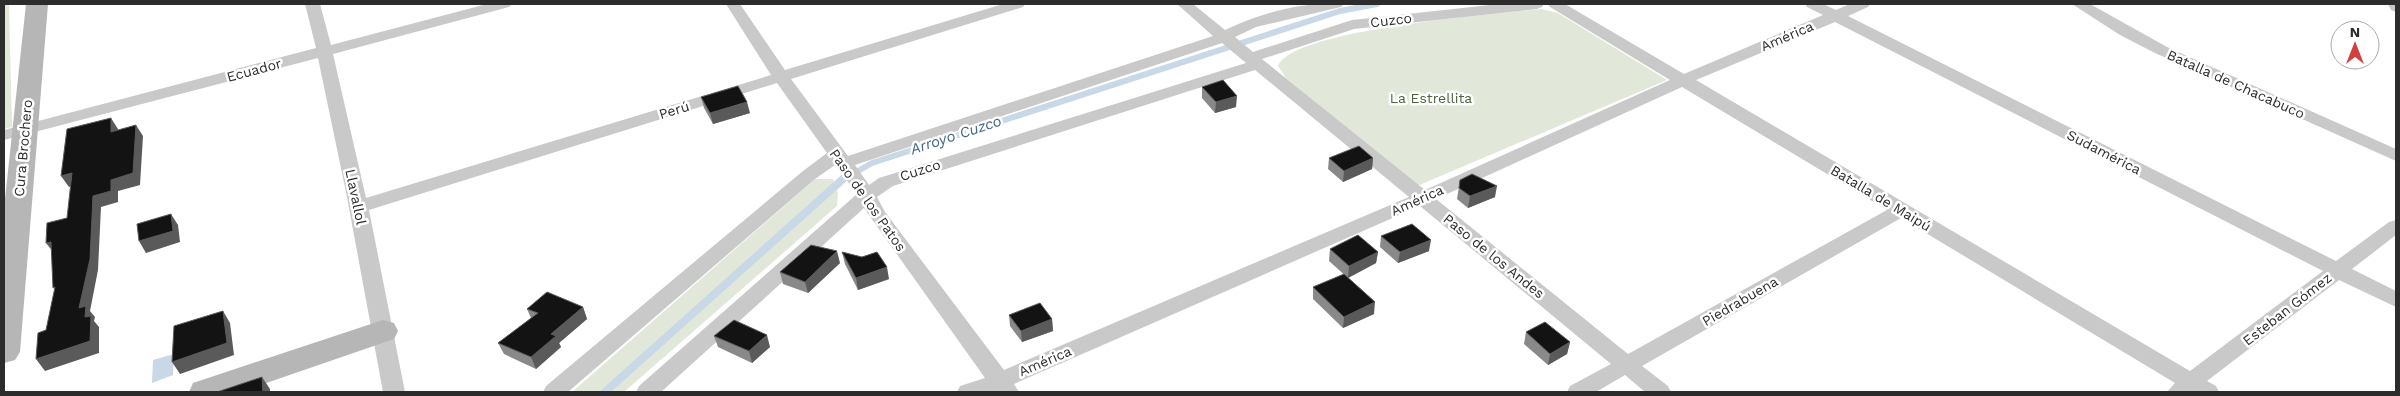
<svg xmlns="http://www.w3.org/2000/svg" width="2400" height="396" font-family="'Work Sans',sans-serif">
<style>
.green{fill:#e1e8da}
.water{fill:#c8d8e7}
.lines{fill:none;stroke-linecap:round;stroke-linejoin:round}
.stream-far1{stroke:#c8d8e7;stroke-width:6}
.stream{stroke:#c8d8e7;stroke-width:8}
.street{fill:#c9c9c9;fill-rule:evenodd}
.secondary{fill:#b6b6b6;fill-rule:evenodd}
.wall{fill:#898989}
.shaded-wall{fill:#5a5a5a}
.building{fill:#131313;stroke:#5a5a5a}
.labels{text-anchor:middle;stroke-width:5;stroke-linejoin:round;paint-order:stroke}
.street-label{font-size:14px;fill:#2c2c2c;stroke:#fff}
.park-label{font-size:14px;fill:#4c633e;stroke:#fff}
.water-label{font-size:15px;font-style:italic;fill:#436585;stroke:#fff}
</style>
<rect width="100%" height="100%" fill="#fff"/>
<path class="green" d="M4,4H9L12,127L4,129Z
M1541,9L1558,13L1667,80L1417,186L1286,78L1278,66C1293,29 1498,14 1541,9Z
M815,179H833L838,193L837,206L624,392H572Z"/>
<path class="water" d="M174,354L173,375L152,383L153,360Z"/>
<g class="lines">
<path class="stream-far1" d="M842,180L872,163L1340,11L1377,4"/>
<path class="stream" d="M605,392L843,179"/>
<path class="street" d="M305,4H320L331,45L487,4H512L509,7L333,54L366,198L771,75L726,4H740L785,70L1003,4H1025L1023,7L791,79L848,156L1213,36L1177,4H1193L1225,30C1260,13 1305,1 1344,4L1341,7L1256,27L1235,37L1253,52L1352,20L1499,4H1544L1542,7L1537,9L1354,29L1262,59L1425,190L1670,80L1550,7L1548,4H1565L1684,74L1823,15L1807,7L1805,4H1823L1836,10L1850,4H1870L1868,7L1848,16L2336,261L2389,222L2396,220V235L2352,269L2396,291V307L2339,280L2207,381L2216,386L2219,392H2167L2175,383L1901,218L1642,366L1668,386L1671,392H1645L1625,375L1596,392H1567L1570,386L1611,364L1420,206L1014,384L1019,392H957L960,386L985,378L864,208L661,392H636L639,386L857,194L835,165L815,179L568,392H543L546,386L803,171L827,153L777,83L369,210L405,392H383L347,197L318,58L4,140V130L316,48ZM1835,22L2323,271L2190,371L1696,80ZM1222,43L1246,63L879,178L869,185L855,165ZM1255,70L1409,197L1004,370L885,212L877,197L893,186ZM1682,87L1887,210L1628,354L1436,199Z
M2072,4H2090L2167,47L2396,149V161L2155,53L2120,35Z
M2388,4H2396V12L2391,10Z"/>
<path class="secondary" d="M26,4H48L20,352L15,360L4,363V208Z
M383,320L394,323L398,331L394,339L240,392H189L193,383Z"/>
</g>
<path class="wall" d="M1202,87L1236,107L1215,113L1202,98Z
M701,97L750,113L713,124L704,108Z
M1329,158H1373L1372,169L1343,182L1328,169Z
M1460,180L1495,197L1468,208L1457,199Z
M1381,236L1429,251L1398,263L1380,247Z
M1330,249L1378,252L1376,263L1348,278L1329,261Z
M842,252L889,279L858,290L845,264Z
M840,263L808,293L783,284L780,272Z
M1313,287L1374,314L1343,328L1313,299Z
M583,307L587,319L559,343L561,347L536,369L504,354L498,343L531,318L527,309Z
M1009,315L1052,319L1053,331L1022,342L1010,326Z
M1526,332L1570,342L1567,354L1548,365L1524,344Z
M714,336L770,347L752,363L718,347Z"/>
<path class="shaded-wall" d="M1237,96L1236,107L1215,113L1216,102Z
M747,102L750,113L713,124L710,113Z
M111,118L118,129V143L111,132Z
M136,125L143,136L140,185L118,191V202L101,207L98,270L90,311L95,317L94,321L99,327V353L45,371L36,359L79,308L93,196Z
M1373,158L1372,169L1343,182L1344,171Z
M72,173L80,184L69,187L61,176Z
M1497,186L1495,197L1468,208L1470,196Z
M171,214L178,225L180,242L146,253L139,241Z
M1431,240L1429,251L1398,263L1400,252Z
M51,242L55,254L46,243Z
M837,251L840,263L808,293L805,282Z
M1378,252L1376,263L1348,278L1349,266Z
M887,267L889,279L858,290L856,278Z
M1375,302L1374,314L1343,328L1344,317Z
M583,307L587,319L559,343L561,347L536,369L531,357L551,334Z
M223,311L230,323L234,355L180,374L172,362Z
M1052,319L1053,331L1022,342L1021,331Z
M767,335L770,347L752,363L749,351Z
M1570,342L1567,354L1548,365L1550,354Z
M262,377L270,389V392H263Z"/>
<path class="building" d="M1223,80L1237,96L1216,102L1202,87Z
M738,86L747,102L710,113L701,97Z
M111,118V132L136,125L133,173L111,180V191L93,196L90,259L79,308L86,306L85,317L91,316L90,341L36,359L38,333L46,330L55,287L53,288L51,242L46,243L47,223L67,218L72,173L61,176L67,129Z
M1359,146L1373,158L1344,171L1329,158Z
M1472,174L1497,186L1470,196L1459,188L1460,180Z
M171,214L173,231L139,241L137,224Z
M1412,224L1431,240L1400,252L1381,236Z
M1358,235L1378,252L1349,266L1330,249Z
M811,245L837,251L805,282L780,272Z
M842,252L862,257L877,252L887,267L856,278Z
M1344,274L1375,302L1344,317L1313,287Z
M547,292L583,307L551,334L556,336L531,357L498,343L538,313L527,309Z
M1040,303L1052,319L1021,331L1009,315Z
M223,311L227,343L172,362L174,326Z
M734,320L767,335L749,351L714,336Z
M1545,322L1570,342L1550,354L1526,332Z
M262,377L263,392H217Z"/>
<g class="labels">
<g class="street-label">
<text transform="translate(1391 20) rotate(-7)" y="5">Cuzco</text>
<text transform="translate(1787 36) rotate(-23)" y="5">América</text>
<text transform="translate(254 70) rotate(-15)" y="5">Ecuador</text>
<text transform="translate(2236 84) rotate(24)" y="5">Batalla de Chacabuco</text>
<text transform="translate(674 110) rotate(-17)" y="5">Perú</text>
<text transform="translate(23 148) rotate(-85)" y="5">Cura Brochero</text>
<text transform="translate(2104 152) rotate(27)" y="5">Sudamérica</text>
<text transform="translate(920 170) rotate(-18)" y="5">Cuzco</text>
<text transform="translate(356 197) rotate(78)" y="5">Llavallol</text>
<text transform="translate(1881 198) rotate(31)" y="5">Batalla de Maipú</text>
<text transform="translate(868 200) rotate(55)" y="5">Paso de los Patos</text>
<text transform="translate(1417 200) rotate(-24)" y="5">América</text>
<text transform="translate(1494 256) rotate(39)" y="5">Paso de los Andes</text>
<text transform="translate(1740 301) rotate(-30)" y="5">Piedrabuena</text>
<text transform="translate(2287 309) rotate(-38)" y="5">Esteban Gómez</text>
<text transform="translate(1045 361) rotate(-23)" y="5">América</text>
</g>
<g class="park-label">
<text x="1431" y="103">La Estrellita</text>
</g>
<g class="water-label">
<text transform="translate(956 135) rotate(-18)" y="5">Arroyo Cuzco</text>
</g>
</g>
<rect width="2400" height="396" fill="none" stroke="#2c2c2c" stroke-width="10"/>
<g transform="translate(2355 45)"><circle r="24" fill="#ffffff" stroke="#ababab"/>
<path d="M0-4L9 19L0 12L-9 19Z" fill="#d3413e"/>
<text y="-8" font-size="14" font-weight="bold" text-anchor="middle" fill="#2c2c2c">N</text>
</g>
</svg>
